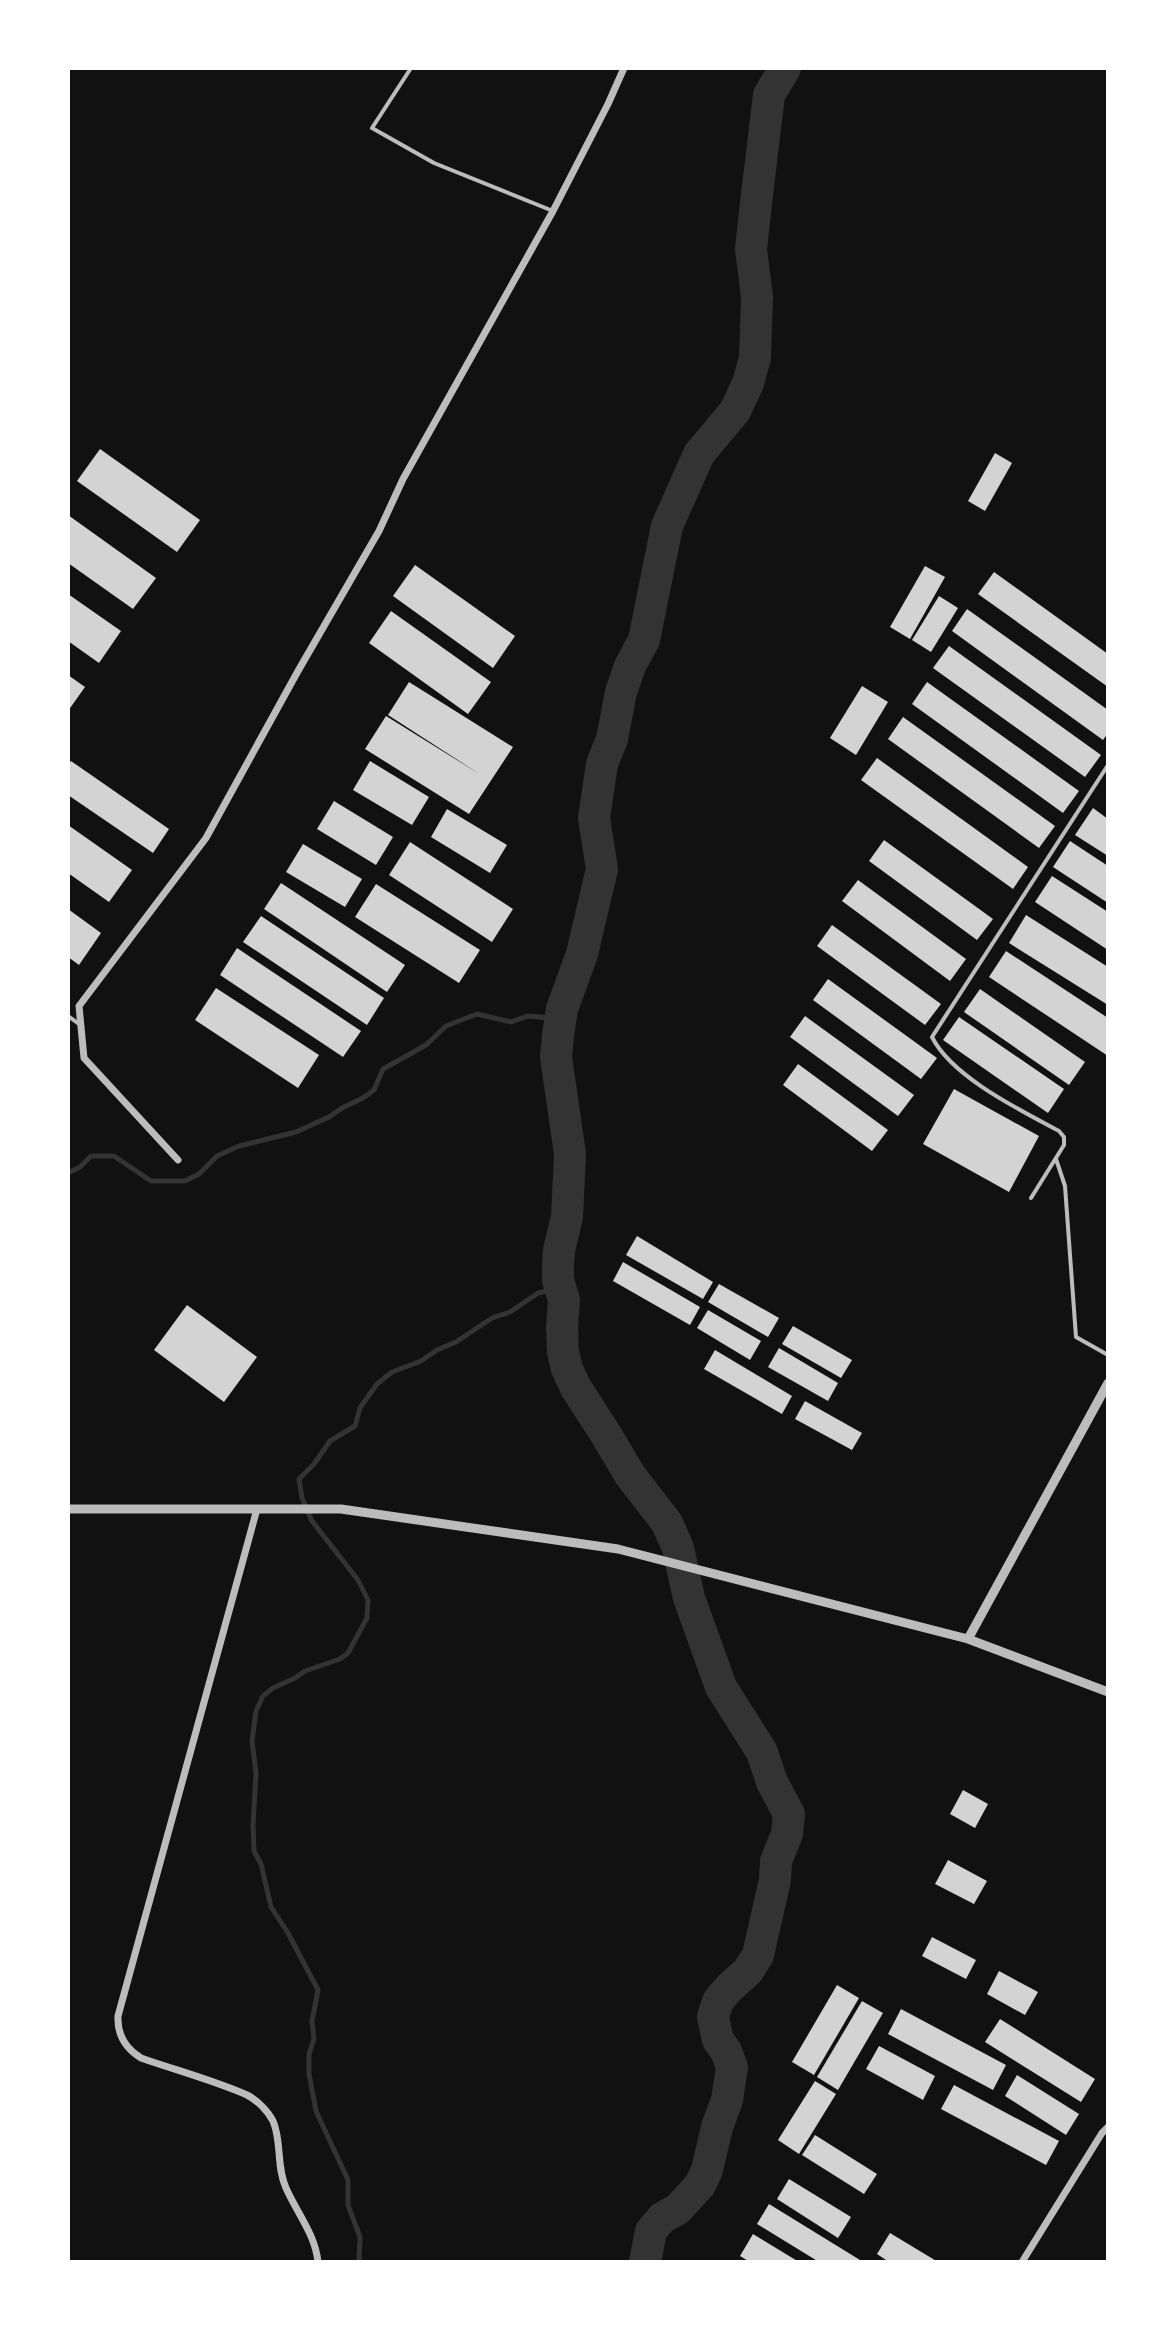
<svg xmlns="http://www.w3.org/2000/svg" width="1176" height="2330" font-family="'Sofia Sans Condensed',sans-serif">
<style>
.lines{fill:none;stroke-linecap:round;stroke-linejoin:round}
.stream{stroke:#333;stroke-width:5}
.river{stroke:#333;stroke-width:32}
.building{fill:#d3d3d3}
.service{stroke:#bcbcbc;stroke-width:4}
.minor{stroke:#bcbcbc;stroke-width:7}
.tertiary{stroke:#bcbcbc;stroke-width:9}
</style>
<rect width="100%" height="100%" fill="#111"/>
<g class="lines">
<path class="stream" d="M68,1173L80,1167L91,1156H114L151,1181H185L199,1174L217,1156L239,1146L296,1132L329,1117L342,1108L363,1098L374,1090L383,1069L426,1045L446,1026L477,1014L511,1022L528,1016L561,1019
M359,2262L360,2237L348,2205V2180L316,2111L309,2074V2054L314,2039L312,2021L318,1990L288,1933L271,1907L261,1864L254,1851L253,1825L256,1773L252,1741L256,1711L263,1696L273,1688L295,1678L305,1671L340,1659L348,1653L367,1618L368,1600L358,1580L312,1521L302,1498L299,1479L314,1464L330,1441L355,1426L360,1408L367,1398L377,1384L392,1372L421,1361L437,1350L456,1342L492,1318L510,1312L538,1293L561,1288"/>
<path class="river" d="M645,2262L651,2231L662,2218L678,2209L700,2185L707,2170L717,2127L727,2100L732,2067L726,2051L718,2040L713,2017L718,2001L729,1988L748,1971L758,1955L775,1880L776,1861L787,1834L789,1814L772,1782L762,1752L721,1687L689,1598L678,1548L667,1523L630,1475L605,1433L576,1388L567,1369L563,1352L562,1328L564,1300L558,1280V1267L559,1250L567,1217L570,1154L556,1057L558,1035L562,1009L582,954L602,869L594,818L602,764L612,739L621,692L630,666L644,640L667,526L699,454L735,411L748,383L755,358L757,297L751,249L756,203L769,95L785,68"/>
</g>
<path class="building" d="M100,449L200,520L177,552L77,481Z
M995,453L1012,463L985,511L968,501Z
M68,515L156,578L133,609L68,563Z
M415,565L515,636L493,668L393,596Z
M925,566L945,577L910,639L890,627Z
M994,572L1108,654V687L978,594Z
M68,594L121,631L99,663L68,641Z
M939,596L958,608L931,652L912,640Z
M967,609L1108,710V733L1103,740L952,631Z
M391,611L491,682L468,714L369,643Z
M949,646L1101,755L1085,777L933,668Z
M68,675L85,687L68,711Z
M409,682L513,747L469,814L365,749L386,716L481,775L388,715Z
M927,682L1079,791L1063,813L912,704Z
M862,686L888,702L856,755L830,738Z
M903,717L1055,826L1039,848L888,739Z
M877,758L1028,867L1013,889L861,780Z
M71,761L169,829L153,853L68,795V765Z
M370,761L429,797L412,825L353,790Z
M334,801L393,837L376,865L317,829Z
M1093,808L1108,819V856L1075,835Z
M447,809L507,845L490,873L431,837Z
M68,825L132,870L109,902L68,873Z
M884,840L993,919L977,940L869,861Z
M1070,841L1108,866V903L1053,867Z
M410,842L513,909L492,942L389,875Z
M303,844L362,879L345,907L286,872Z
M1052,876L1108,912V950L1035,902Z
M858,880L966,959L950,981L842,901Z
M281,883L405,965L387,992L264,909Z
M376,884L480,950L459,983L355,917Z
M68,909L101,933L79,965L68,957Z
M1026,915L1108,967V1005L1009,943Z
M261,916L384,998L367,1025L243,942Z
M832,925L941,1004L925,1025L817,946Z
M237,948L361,1031L343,1057L220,975Z
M1006,951L1108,1018V1056L989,977Z
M828,979L937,1058L921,1079L813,1000Z
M216,988L319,1055L298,1088L195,1020Z
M980,989L1085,1062L1069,1085L964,1012Z
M805,1016L914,1095L898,1116L790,1037Z
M959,1017L1064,1089L1048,1113L943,1040Z
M798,1064L888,1130L872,1151L783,1085Z
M954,1089L1039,1136L1009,1192L923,1144Z
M637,1236L713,1282L703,1299L626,1255Z
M623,1262L700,1307L690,1325L613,1281Z
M719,1284L779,1318L768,1337L708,1302Z
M187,1305L257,1357L224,1402L154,1350Z
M708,1310L761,1341L750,1360L697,1328Z
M793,1326L852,1360L841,1378L782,1344Z
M779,1348L838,1383L828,1401L768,1367Z
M715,1350L792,1396L782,1414L704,1369Z
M805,1401L862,1433L852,1450L795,1419Z
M963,1790L988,1804L975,1828L950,1814Z
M948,1860L987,1881L974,1904L935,1884Z
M932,1937L976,1960L966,1979L922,1956Z
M999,1971L1038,1992L1025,2015L987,1994Z
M837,1985L859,1998L814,2075L792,2062Z
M862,2001L883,2013L838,2090L817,2077Z
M901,2009L1006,2065L993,2090L888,2034Z
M1000,2019L1095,2079L1081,2102L985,2042Z
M879,2046L935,2076L923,2100L866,2069Z
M1017,2075L1079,2114L1066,2135L1005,2096Z
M815,2081L836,2094L799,2154L778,2140Z
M954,2085L1059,2141L1046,2165L941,2109Z
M815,2135L877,2174L864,2194L802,2155Z
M789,2179L851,2217L838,2238L777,2199Z
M769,2204L860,2260L858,2262H819L757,2224Z
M890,2233L938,2262H889L877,2254Z
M753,2234L799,2262H750L740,2256Z"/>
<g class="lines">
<path class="service" d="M411,68L372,128L434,163L553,211
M68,1016L79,1024
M1056,1159L1065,1186L1076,1337L1108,1355
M1031,1198L1064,1145V1137L1059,1131C1020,1110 952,1077 932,1037L1108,765"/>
<path class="minor" d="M178,1160L84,1058L79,1006L206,838L298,671L379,531L403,479L553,211L608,104L624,68
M257,1509L118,2016C117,2035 125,2048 141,2058C175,2070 213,2080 247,2095C257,2100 268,2111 273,2121C282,2141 276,2166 286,2188C297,2213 315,2234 318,2262
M1022,2262L1102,2133L1108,2127"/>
<path class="tertiary" d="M68,1509H341L618,1549L968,1639L1108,1692
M968,1639L1108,1383"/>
</g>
<rect width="1176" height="2330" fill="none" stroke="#ffffff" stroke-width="140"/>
</svg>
